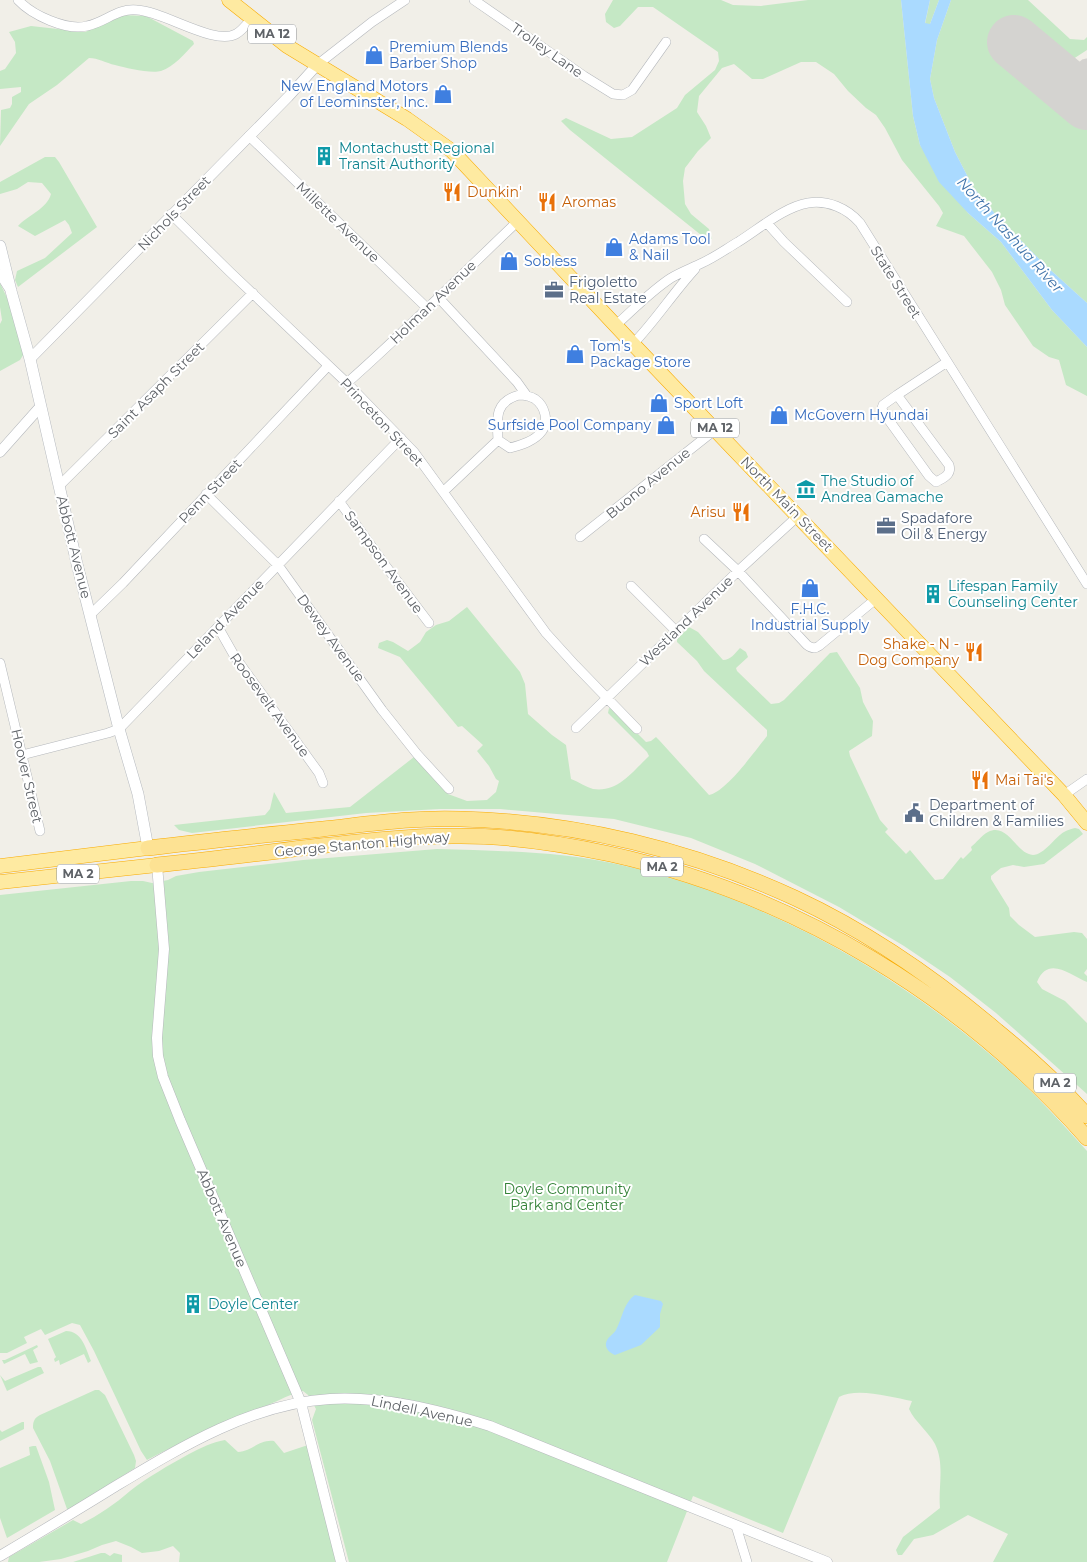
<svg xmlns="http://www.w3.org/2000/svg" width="1087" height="1562" font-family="Montserrat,sans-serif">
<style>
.green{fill:#c5e8c5}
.water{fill:#aadaff}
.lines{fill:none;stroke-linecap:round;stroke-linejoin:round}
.taxiway{stroke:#d4d3d0;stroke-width:21}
.runway{stroke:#d4d3d0;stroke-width:54}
.minor-casing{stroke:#b5b8bc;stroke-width:10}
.tertiary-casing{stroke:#b5b8bc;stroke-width:11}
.secondary-casing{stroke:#b6babf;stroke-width:12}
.trunk-casing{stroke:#f9ab00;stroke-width:15}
.motorway-casing{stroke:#f9ab00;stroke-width:16}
.minor{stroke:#fff;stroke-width:9}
.tertiary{stroke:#fff;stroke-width:10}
.secondary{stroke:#fff;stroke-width:11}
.trunk{stroke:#feeaa1;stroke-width:14}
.motorway{stroke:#fde293;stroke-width:15}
.labels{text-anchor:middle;stroke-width:4;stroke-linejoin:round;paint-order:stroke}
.shield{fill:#fff;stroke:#8f9295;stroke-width:1}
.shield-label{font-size:12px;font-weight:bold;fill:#5f6368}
.shop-label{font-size:14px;fill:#366cbe;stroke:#fff;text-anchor:start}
.street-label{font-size:14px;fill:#5f6368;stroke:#fff}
.culture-label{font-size:14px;fill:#0d838f;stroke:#fff;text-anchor:start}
.food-label{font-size:14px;fill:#c56008;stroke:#fff;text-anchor:start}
.service-label{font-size:14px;fill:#4e5e75;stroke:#fff;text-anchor:start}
.park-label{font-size:14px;fill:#348238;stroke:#fff}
.water-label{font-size:15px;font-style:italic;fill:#4174aa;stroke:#fff}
</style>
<rect width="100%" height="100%" fill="#f1efe8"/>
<path class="green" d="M613,0H721L733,5L761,6L808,0H901L913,116L920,145L968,213L1001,242L1052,310L1087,347V396L1066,385L1059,360L1049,357L1033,346L1005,305L1001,290L992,272L964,236L936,226L943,213L939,206L902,160L885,128L876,115L866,108L848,91L834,74L816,62H801L763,79H752L734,64L722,68L699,96L697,112L706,126L711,138L698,151L685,168L683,181L685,204L691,214L709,229L712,239L701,235L570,130L561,121L566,118L611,139L632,137L677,108L685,95L715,70L719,61L718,52L653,7H638L620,26L614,28L606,22L605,14Z
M930,0H939L930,24H925Z
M951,0H1028L1070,39L1084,40L1087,37V50L1067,63L1024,27L1001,56L1087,128V303L1045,265L996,215L973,187L955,152L934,98L930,79L937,40Z
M122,15L146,16L193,41L194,44C185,53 174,67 161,71C151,74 126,68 115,65C106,63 98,58 89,58L57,85L29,104L0,146L1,110L10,108L12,104V97L21,92V87L0,89V71L5,69L16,53L15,42L9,32L31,26L85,32Z
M45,157H55L59,162L97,227L18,287L15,280L17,271L45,258L72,233L69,225L65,220L35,236L18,226C28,215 47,209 51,194L42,183L28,182L17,189L0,194V182Z
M0,283L9,302L25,352L20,360L0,371V324L2,320L0,307Z
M467,607L520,672L525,684L528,714L552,735L566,745L571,779C579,782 586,787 593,789C618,793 633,771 649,756L647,752L608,713L609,708L614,710L646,742L651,741L656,737L659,740L709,795C726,792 755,751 767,736V730L704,671L697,661L677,642V639L689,627L698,632L723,660C731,660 735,653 740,648L746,652L748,657L736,668L737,671L771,704L779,703L784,700L830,653L837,652L860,688L863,702L873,721L872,736L849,751L850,756L880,820L888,829L885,832L906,854L910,850L935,880L943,879L961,857L963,859L972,850L971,847C976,843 982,835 988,832C1008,822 1016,854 1033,855C1044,855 1055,837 1064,832C1067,830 1071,829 1075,828L1079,829L1083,834L1044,864L1024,867L1013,865L1001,868L991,876V879L1009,908L1010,916L1019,925L1035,937L1074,932L1082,933L1087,939V969L1084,973L1087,976V982C1070,975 1048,955 1037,982L1042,989L1065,1001L1087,1023V1094L996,1013L950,977L904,946L839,907L755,864L691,838L614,819L500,809H440L366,813L192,833L179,830L174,825L265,815L270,809L274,792L286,813L350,807L414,757L448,794L467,801L487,800L496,792L499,781L496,779L489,766L477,751L483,745L462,726L458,727L400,657L378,648L379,643L387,640L393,642L408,651L420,642L426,632L436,625L449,621Z
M437,849C498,851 560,851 621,865C759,896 893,969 999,1062C1031,1089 1059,1120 1087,1151V1562H993L1008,1534L968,1515L933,1535L914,1539L902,1555H898L896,1550L903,1537L940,1508C938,1487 945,1464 935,1444C928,1431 915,1422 909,1409L912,1401C891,1397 857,1387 839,1397L783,1533L693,1496L667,1562H349L312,1420L316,1409L308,1395L303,1391C290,1394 280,1400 268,1405C226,1421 187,1439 147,1460L141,1451L94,1351L80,1325L72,1323L45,1335L41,1329L24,1337L27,1343L7,1353H0V895L131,881H143L152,883L168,880L176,876L199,872L303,860Z
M66,1331C82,1331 86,1349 91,1361L88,1363L84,1354L60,1365L59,1360L55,1362L54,1359L56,1357L48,1339Z
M37,1345L38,1347L33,1350L38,1362L30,1364L25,1354L4,1364L2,1360H5Z
M38,1367H41L44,1373L7,1391L0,1375L5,1381Z
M95,1390H99L105,1395L134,1455L136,1461L135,1468L70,1509H67L50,1461L33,1428C33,1422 34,1418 40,1415Z
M22,1422H24V1429L0,1441V1430L2,1432Z
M225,1440L238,1452C252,1451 260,1439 274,1441L284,1453L308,1445L337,1562H179L180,1553L173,1546L159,1551L142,1553L131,1547L116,1541L102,1545L88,1551L61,1559L39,1562H8L9,1557L73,1520L81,1524C99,1515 115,1504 130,1491C148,1477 169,1465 189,1454C201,1448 212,1442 225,1440Z
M33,1446H36L49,1482L55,1510L7,1538L0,1518V1468L30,1455L29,1447Z
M101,1553H105L110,1556L114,1553L122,1555V1562H73Z"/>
<path class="water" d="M901,0H930L925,23L930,24L939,0H951L937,40L930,79L934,98L955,152L973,187L996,215L1045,265L1087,303V347L1052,310L1001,242L968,213L939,182L920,145L913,116Z
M635,1295L661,1301L663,1304L660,1314V1327L641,1345L615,1355C610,1353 605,1349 606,1343C607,1337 613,1335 616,1330C622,1319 624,1302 635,1295Z"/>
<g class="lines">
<path class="taxiway" d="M1070,89L1087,69"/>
<path class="runway" d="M1014,42L1087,103"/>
<g class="minor-casing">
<path id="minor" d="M18,0C32,15 66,31 87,26C106,22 117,8 137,10C163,11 214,46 236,34C242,31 247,24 252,18
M474,0L584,76L613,94L623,95L632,90L666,42
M317,65L372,22L405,0
M249,136L427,308
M171,214L230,272L347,383L414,452L546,633L575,665L637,729
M767,223L784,242L847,302
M0,274L8,287
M438,297L517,382L527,396
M616,325C634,309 651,291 671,278C681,272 692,268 702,263C715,257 726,249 738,242C759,229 784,207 808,203C828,200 847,208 860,223L1087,584
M633,344C656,320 673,293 695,269
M347,383C406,331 461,275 518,221
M519,395C525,395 530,396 535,399C545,406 549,421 542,431C535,441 521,445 510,448L498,440C497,419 494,402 519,395Z
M897,395L883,405L882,408L883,412L929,476L936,482C943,478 952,475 949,465L897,395L947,362
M59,486L253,293
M444,491L498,440
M206,494L278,565L382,710L417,754L449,789
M339,501L385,565L429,623
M580,537L716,429
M704,539L738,571L807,645C811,648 815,649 819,646L877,598
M631,586L676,631
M90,615L123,583L328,366
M218,627L235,657L319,773L323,783
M0,663L40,831
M576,728L738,571L798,516
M22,755L108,733L119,729L401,438
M1064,795L1087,779
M736,1526L747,1562"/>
</g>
<g class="tertiary-casing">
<path id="tertiary" d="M30,359L288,97L317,65
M0,452L40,407
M157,865L164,949L157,1038L158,1056L163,1077L180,1120L301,1403L341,1562
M0,1556C37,1534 74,1512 111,1489C176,1450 251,1403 330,1399C384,1396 439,1410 490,1426L827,1562"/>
</g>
<g class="secondary-casing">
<path id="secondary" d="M0,246L11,291L30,359L77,564L119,729L138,794L148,848"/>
</g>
<g class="trunk-casing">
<path id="trunk" d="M229,0L287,46L407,119L452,151L633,344L1064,795L1087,823
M0,866L148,848
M0,882L157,865"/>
</g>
<g class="motorway-casing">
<path id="motorway" d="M148,848C206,841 264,835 323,829C369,824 415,817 461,819C576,822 691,850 795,898C868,932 936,979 997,1031C1029,1057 1060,1085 1087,1116
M157,865C203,860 249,855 294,849C347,843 400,836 453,836C506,835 558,843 610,854C795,895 962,996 1087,1138"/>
</g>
<use href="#minor" class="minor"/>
<use href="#tertiary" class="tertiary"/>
<use href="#secondary" class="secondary"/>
<use href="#trunk" class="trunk"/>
<use href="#motorway" class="motorway"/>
</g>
<defs>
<g id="shop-bare" transform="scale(1.5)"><path d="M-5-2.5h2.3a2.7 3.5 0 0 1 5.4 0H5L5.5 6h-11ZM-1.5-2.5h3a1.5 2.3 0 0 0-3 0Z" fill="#3f7fe0" stroke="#fff" stroke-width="2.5" paint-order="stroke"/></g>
<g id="building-bare" transform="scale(1.5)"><path d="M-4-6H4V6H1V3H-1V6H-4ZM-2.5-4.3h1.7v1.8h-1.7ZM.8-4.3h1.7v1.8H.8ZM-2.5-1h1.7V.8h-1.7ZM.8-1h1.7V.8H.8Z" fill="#0f9aa8" stroke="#fff" stroke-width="2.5" paint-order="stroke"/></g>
<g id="restaurant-bare" transform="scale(1.5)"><path d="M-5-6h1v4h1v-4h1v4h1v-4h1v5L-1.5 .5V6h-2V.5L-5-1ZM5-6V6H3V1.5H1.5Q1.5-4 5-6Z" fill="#e8710a" stroke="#fff" stroke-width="2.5" paint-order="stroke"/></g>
<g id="office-bare" transform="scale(1.5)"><path d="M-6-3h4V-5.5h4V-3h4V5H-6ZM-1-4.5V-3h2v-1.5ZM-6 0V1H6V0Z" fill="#5c6f8a" stroke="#fff" stroke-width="2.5" paint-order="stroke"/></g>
<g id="museum-bare" transform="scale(1.5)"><path d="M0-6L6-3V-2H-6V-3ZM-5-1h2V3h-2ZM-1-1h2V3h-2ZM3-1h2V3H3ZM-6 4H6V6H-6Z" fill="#0f9aa8" stroke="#fff" stroke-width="2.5" paint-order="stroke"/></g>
<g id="civic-bare" transform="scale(1.5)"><path d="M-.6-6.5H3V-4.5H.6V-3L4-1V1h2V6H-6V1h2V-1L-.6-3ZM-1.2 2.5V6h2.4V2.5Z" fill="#5c6f8a" stroke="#fff" stroke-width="2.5" paint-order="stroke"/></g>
</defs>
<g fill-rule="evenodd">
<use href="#shop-bare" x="374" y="55"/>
<use href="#shop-bare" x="443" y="94"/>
<use href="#building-bare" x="324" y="156"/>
<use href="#restaurant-bare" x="452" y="192"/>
<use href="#restaurant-bare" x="547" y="202"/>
<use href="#shop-bare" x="614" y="247"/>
<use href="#shop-bare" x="509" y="261"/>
<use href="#office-bare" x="554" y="290"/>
<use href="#shop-bare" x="575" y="354"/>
<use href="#shop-bare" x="659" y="403"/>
<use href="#shop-bare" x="779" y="415"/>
<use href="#shop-bare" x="666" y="425"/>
<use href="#museum-bare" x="806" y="489"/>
<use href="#restaurant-bare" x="741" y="512"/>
<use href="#office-bare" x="886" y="526"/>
<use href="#shop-bare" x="810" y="588"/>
<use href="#building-bare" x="933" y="594"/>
<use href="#restaurant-bare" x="974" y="652"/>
<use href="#restaurant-bare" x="980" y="780"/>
<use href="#civic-bare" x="914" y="813"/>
<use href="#building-bare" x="193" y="1304"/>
</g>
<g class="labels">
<g class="shield">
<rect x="248" y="24.5" width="48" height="19" rx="4"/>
<rect x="691" y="418.5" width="48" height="19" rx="4"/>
<rect x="641" y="857.5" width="42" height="19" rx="4"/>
<rect x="57" y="864.5" width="42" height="19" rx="4"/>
<rect x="1034" y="1073.5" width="42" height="19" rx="4"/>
</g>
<g class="shield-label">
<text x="272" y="38">MA 12</text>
<text x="715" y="432">MA 12</text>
<text x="662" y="871">MA 2</text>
<text x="78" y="878">MA 2</text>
<text x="1055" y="1087">MA 2</text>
</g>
<g class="shop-label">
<text x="389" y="52">Premium Blends<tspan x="389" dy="16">Barber Shop</tspan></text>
<text x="428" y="91" text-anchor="end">New England Motors<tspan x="428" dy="16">of Leominster, Inc.</tspan></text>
<text x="629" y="244">Adams Tool<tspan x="629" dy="16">&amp; Nail</tspan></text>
<text x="524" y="266">Sobless</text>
<text x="590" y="351">Tom's<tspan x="590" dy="16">Package Store</tspan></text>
<text x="674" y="408">Sport Loft</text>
<text x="794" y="420">McGovern Hyundai</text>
<text x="651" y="430" text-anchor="end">Surfside Pool Company</text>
<text x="810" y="614" text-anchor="middle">F.H.C.<tspan x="810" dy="16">Industrial Supply</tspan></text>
</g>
<g class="street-label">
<text transform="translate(547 50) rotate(35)" y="5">Trolley Lane</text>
<text transform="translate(174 213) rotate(-46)" y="5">Nichols Street</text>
<text transform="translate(338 222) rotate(44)" y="5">Millette Avenue</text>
<text transform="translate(896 282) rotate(58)" y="5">State Street</text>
<text transform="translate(433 302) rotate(-44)" y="5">Holman Avenue</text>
<text transform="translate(156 390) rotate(-45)" y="5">Saint Asaph Street</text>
<text transform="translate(382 422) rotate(47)" y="5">Princeton Street</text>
<text transform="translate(648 483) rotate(-39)" y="5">Buono Avenue</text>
<text transform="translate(210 491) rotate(-46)" y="5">Penn Street</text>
<text transform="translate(787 504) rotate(46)" y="5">North Main Street</text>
<text transform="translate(74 547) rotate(76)" y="5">Abbott Avenue</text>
<text transform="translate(384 562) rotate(54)" y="5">Sampson Avenue</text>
<text transform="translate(225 619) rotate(-46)" y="5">Leland Avenue</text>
<text transform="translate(686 621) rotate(-44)" y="5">Westland Avenue</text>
<text transform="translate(331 638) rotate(54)" y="5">Dewey Avenue</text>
<text transform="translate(270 705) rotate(54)" y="5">Roosevelt Avenue</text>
<text transform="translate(27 776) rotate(77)" y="5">Hoover Street</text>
<text transform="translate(362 844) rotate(-5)" y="5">George Stanton Highway</text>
<text transform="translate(222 1218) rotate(67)" y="5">Abbott Avenue</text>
<text transform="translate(422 1411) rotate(12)" y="5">Lindell Avenue</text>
</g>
<g class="culture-label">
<text x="339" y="153">Montachustt Regional<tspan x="339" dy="16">Transit Authority</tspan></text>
<text x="821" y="486">The Studio of<tspan x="821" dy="16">Andrea Gamache</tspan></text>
<text x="948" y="591">Lifespan Family<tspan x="948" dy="16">Counseling Center</tspan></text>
<text x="208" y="1309">Doyle Center</text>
</g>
<g class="food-label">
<text x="467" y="197">Dunkin'</text>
<text x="562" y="207">Aromas</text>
<text x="726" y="517" text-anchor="end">Arisu</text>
<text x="959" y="649" text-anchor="end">Shake - N -<tspan x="959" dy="16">Dog Company</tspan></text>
<text x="995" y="785">Mai Tai's</text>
</g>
<g class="service-label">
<text x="569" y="287">Frigoletto<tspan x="569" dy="16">Real Estate</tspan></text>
<text x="901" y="523">Spadafore<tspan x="901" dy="16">Oil &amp; Energy</tspan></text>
<text x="929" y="810">Department of<tspan x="929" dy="16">Children &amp; Families</tspan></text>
</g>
<g class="park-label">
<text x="567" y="1194">Doyle Community<tspan x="567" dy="16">Park and Center</tspan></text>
</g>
<g class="water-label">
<text transform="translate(1010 235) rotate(48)" y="5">North Nashua River</text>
</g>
</g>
</svg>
